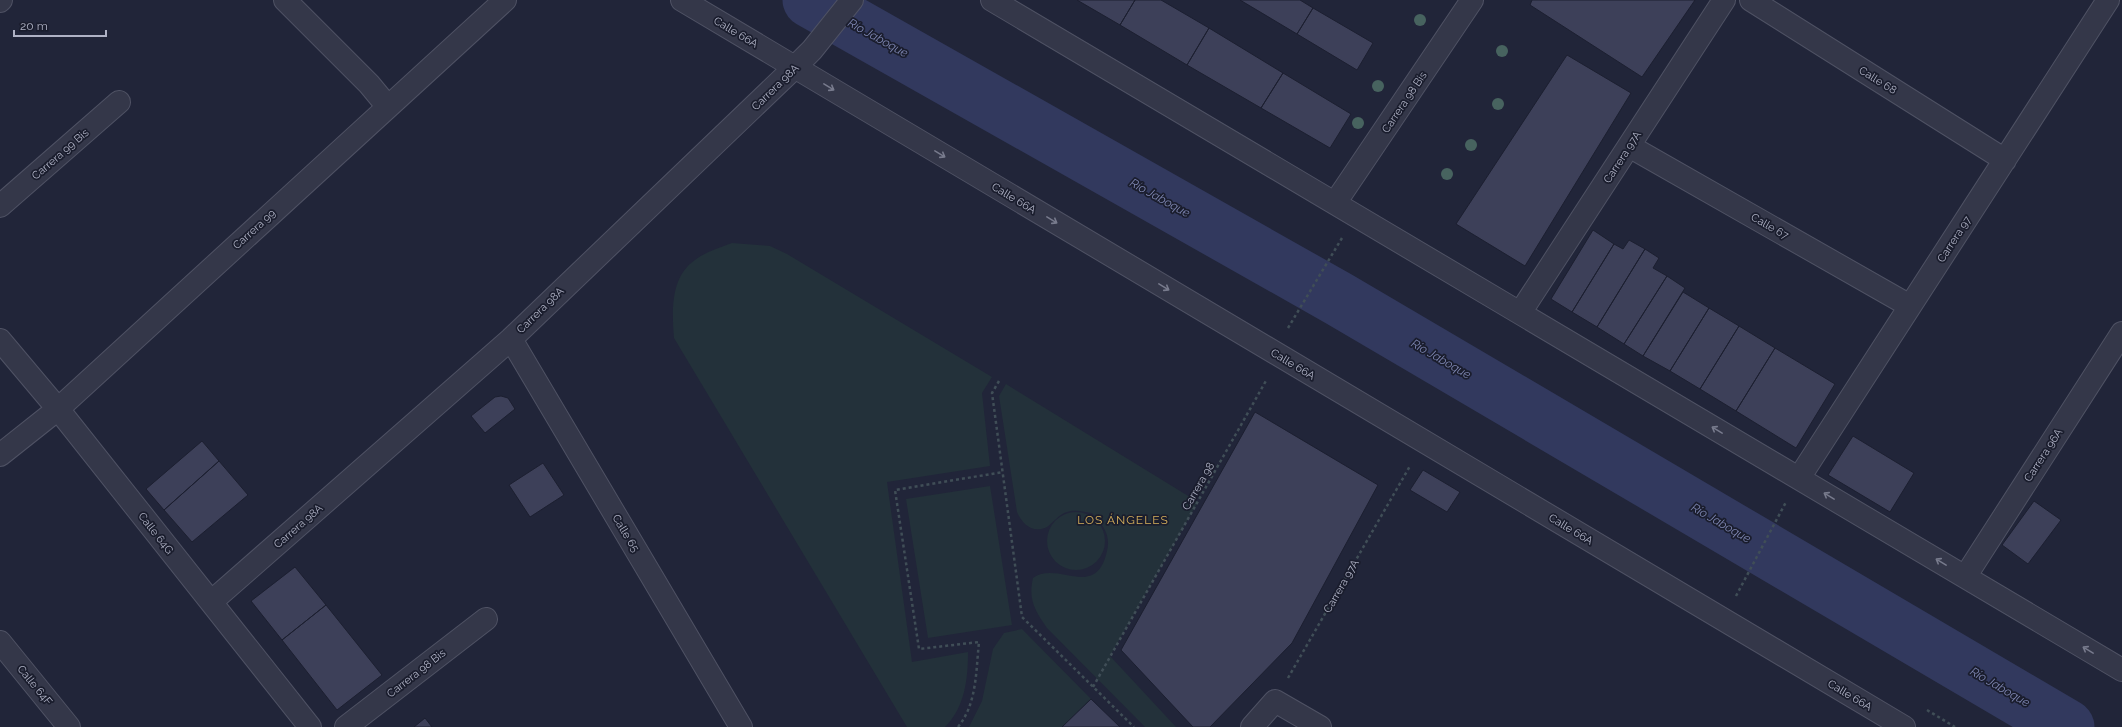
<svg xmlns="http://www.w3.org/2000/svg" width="2122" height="727" font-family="Raleway,sans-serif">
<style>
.green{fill:#23313a}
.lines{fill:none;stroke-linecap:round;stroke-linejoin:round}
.river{stroke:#32395e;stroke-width:55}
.building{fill:#3d4059;stroke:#1c1f30}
.minor-casing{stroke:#4f5264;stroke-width:24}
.path{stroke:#404e57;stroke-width:2.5;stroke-dasharray:3 3;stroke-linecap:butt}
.minor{stroke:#343749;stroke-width:22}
.tree{fill:#47635f}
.oneway{stroke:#787b8d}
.labels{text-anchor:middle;stroke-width:3.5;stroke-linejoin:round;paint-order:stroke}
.street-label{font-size:11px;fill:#afb2c5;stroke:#1a1d2d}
.water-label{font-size:12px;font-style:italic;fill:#7e86b2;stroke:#1a1d2d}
.neighbourhood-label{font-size:12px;letter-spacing:1px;fill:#d4af5b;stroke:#1a1d2d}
</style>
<rect width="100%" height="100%" fill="#212539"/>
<path class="green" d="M732,243L770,246L787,254L992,377L982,393L990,466L887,482L912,662L968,652C968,679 965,707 945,727H907L674,338C672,312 670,277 695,260C705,252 719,248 732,243Z
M1006,384L1198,502L1110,656L1176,727H1145L1047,628C1035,610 1028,600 1033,578C1058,560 1096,601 1107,551C1111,535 1103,525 1092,513C1085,512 1075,509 1067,512C1059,514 1054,522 1047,527C1033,534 1022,524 1017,512L999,396Z
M990,486L1012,625L928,638L906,499Z
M1047 541a29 29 0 1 1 58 0a29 29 0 1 1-58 0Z
M1022,629L1091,699L1062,727H969L982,701L993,649L1004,633Z"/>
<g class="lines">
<path class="river" d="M810,0L1339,299L2067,727"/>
</g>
<path class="building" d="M1077,0H1135L1120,25Z
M1135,0H1161L1209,28L1187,65L1120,25Z
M1240,0H1300L1313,8L1297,34Z
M1532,0H1695L1642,77L1530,5Z
M1313,8L1373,43L1357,70L1297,34Z
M1209,28L1283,73L1261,108L1187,65Z
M1567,55L1631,93L1525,266L1456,224Z
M1283,73L1351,114L1330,148L1261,108Z
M1593,230L1614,244L1572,312L1551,299Z
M1629,240L1645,249L1597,327L1572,312L1614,244L1623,249Z
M1645,249L1659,258L1653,268L1667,276L1624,344L1597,327Z
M1667,276L1685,288L1643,356L1624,344Z
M1683,292L1709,308L1670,371L1643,356Z
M1709,308L1739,326L1700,389L1670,371Z
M1739,326L1775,348L1736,411L1700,389Z
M1775,348L1835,384L1796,448L1736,411Z
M501,396L508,398L515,409L485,433L471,416L495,397Z
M1255,412L1378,485L1292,643L1210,727H1193L1121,650Z
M1853,436L1914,473L1890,512L1828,475Z
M202,441L219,461L164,510L146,489Z
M219,461L248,495L192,542L164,510Z
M543,463L564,495L530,517L509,485Z
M1423,470L1460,492L1447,512L1410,490Z
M2034,501L2061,520L2028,564L2002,545Z
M295,567L326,605L282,640L251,601Z
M326,605L382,675L337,710L282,640Z
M1091,699L1120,727H1062Z
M425,718L432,727H414Z"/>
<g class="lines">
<g class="minor-casing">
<path id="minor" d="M285,0L369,84L388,107
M682,0L1904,727
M992,0L2122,670
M1751,0L2005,160
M0,1L1,0
M1629,146L1910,306
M1335,203L1472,0
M0,206L119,102
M1520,313L1724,0
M511,339L741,727
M0,340L58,409L310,727
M0,455L58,409L505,0
M1799,478L2108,0
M1965,577L2122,333
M211,602L511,339L795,67L812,50L852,0
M0,642L69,727
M346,727L486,619
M1252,727L1275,701L1320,727"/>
</g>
<path class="path" d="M1288,328L1342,238
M999,381L992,393L1022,617L1134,727
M1736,596L1786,502
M1288,678L1410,466
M1093,687L1267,379
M1927,710L1955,727
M958,727C977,704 976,670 979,642L919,649L895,490L1003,472"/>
<use href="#minor" class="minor"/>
</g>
<g class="tree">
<circle cx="1420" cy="20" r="6"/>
<circle cx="1502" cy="51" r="6"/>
<circle cx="1378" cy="86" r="6"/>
<circle cx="1498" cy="104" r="6"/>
<circle cx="1358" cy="123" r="6"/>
<circle cx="1471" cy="145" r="6"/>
<circle cx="1447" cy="174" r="6"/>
</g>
<defs><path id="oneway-shaft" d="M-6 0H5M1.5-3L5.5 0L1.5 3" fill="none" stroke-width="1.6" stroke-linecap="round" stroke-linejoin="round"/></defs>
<g class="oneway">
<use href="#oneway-shaft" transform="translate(829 87) rotate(31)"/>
<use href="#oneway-shaft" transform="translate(940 154) rotate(31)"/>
<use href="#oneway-shaft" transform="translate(1052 220) rotate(31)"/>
<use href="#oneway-shaft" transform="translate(1164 287) rotate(31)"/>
<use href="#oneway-shaft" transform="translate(1717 430) rotate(-149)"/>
<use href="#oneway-shaft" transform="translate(1829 496) rotate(-149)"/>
<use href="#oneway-shaft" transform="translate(1941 562) rotate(-149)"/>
<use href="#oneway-shaft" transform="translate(2088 650) rotate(-149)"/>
</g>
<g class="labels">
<g class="street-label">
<text transform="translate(736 32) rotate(31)" y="4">Calle 66A</text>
<text transform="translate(1878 80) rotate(32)" y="4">Calle 68</text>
<text transform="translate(775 87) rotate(-44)" y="4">Carrera 98A</text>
<text transform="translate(1404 102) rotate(-56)" y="4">Carrera 98 Bis</text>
<text transform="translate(60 154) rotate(-41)" y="4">Carrera 99 Bis</text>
<text transform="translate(1622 157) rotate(-57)" y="4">Carrera 97A</text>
<text transform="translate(1014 198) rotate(31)" y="4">Calle 66A</text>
<text transform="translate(1770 226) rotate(30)" y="4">Calle 67</text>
<text transform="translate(254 229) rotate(-42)" y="4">Carrera 99</text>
<text transform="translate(1954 239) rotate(-57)" y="4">Carrera 97</text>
<text transform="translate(540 310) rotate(-44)" y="4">Carrera 98A</text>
<text transform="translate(1293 364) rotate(31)" y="4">Calle 66A</text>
<text transform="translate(2043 455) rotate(-57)" y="4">Carrera 96A</text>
<text transform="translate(1198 486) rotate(-60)" y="4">Carrera 98</text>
<text transform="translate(298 526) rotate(-41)" y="4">Carrera 98A</text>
<text transform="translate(1571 529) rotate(31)" y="4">Calle 66A</text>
<text transform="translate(156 533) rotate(52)" y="4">Calle 64G</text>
<text transform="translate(626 533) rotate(59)" y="4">Calle 65</text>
<text transform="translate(1341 586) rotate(-60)" y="4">Carrera 97A</text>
<text transform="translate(416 673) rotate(-38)" y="4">Carrera 98 Bis</text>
<text transform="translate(35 685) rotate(51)" y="4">Calle 64F</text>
<text transform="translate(1850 695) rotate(31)" y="4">Calle 66A</text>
</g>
<g class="water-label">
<text transform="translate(878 38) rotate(29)" y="4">Río Jaboque</text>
<text transform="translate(1160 198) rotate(29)" y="4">Río Jaboque</text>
<text transform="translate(1441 359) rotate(30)" y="4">Río Jaboque</text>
<text transform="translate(1721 523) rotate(30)" y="4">Río Jaboque</text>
<text transform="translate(2000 687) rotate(30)" y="4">Río Jaboque</text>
</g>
<g class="neighbourhood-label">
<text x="1123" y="524">LOS ÁNGELES</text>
</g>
</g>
<path d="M14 30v6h92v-6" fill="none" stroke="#afb2c5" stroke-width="2"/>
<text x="20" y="30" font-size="12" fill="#afb2c5" stroke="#1a1d2d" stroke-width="3" paint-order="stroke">20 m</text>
</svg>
